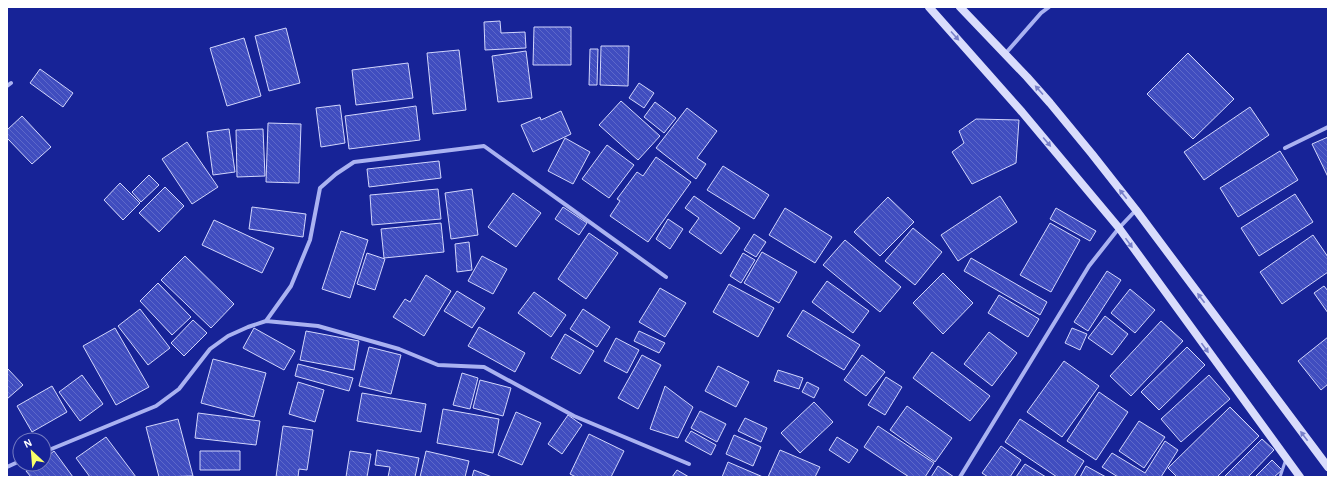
<svg xmlns="http://www.w3.org/2000/svg" width="1335" height="484" font-family="'Alegreya Sans',sans-serif">
<style>
.building{fill:url(#building-back-hatch);stroke:#d2d6fc}
.lines{fill:none;stroke-linecap:round;stroke-linejoin:round}
.service{stroke:#aab2f1;stroke-width:3}
.minor{stroke:#aab2f1;stroke-width:4}
.secondary{stroke:#d9dcfc;stroke-width:8}
.oneway{fill:#7880ca}
</style>
<defs>
<pattern id="building-back-hatch" width="6" height="6" patternUnits="userSpaceOnUse"><rect width="6" height="6" fill="#404dbf"/><path d="M-1 5l2 2M0 0l6 6M5-1l2 2" fill="none" stroke="#5d68c9"/></pattern>
</defs>
<rect width="100%" height="100%" fill="#172397"/>
<path class="building" d="M500,21L501,33L525,32L526,48L485,50L484,22Z
M534,27H571V65H533Z
M286,28L300,83L269,91L255,36Z
M244,38L261,96L227,106L210,48Z
M601,46H629L628,86L600,85Z
M590,49H598L597,85H589Z
M459,50L466,110L433,114L427,53Z
M526,51L532,98L498,102L492,56Z
M1188,53L1234,99L1193,139L1147,94Z
M408,63L413,98L356,105L352,70Z
M40,69L73,93L63,107L30,83Z
M639,83L654,93L644,108L629,98Z
M621,101L660,136L638,160L599,125Z
M655,102L676,118L664,133L644,117Z
M340,105L345,143L321,147L316,108Z
M416,106L420,140L349,149L345,116Z
M1250,107L1269,135L1204,180L1184,152Z
M687,108L717,131L697,158L706,164L696,179L656,148Z
M561,111L571,134L533,152L521,125L540,117L541,120Z
M22,116L51,147L32,164L7,138V130Z
M976,119L1019,120L1016,163L972,184L952,152L964,143L959,131Z
M268,123L301,124L299,183L266,182Z
M229,129L235,172L213,175L207,132Z
M263,129L265,176L237,177L236,130Z
M1328,137V177L1312,144Z
M565,138L590,152L573,184L548,171Z
M187,142L218,187L192,204L162,159Z
M607,145L634,165L609,198L582,179Z
M1280,151L1298,180L1238,217L1220,188Z
M656,157L691,182L648,242L610,216L620,201L617,199L637,172L643,176Z
M439,161L441,178L369,187L367,169Z
M723,166L769,195L754,219L707,190Z
M149,175L159,185L141,202L132,192Z
M120,183L140,203L123,220L104,200Z
M165,187L184,206L159,232L139,213Z
M438,189L441,219L372,225L370,195Z
M472,189L478,235L451,239L445,193Z
M513,193L541,213L516,247L488,227Z
M1295,194L1313,222L1259,256L1241,228Z
M694,196L740,228L721,254L689,232L699,218L685,208Z
M1000,196L1017,222L958,261L941,235Z
M888,197L914,222L880,256L854,232Z
M252,207L306,214L303,237L249,229Z
M563,207L587,223L579,235L555,219Z
M785,208L832,237L815,263L769,235Z
M1056,208L1096,231L1090,241L1050,219Z
M668,219L683,229L670,249L656,239Z
M214,220L274,248L262,273L202,245Z
M441,223L444,252L384,258L381,229Z
M1050,223L1080,240L1051,292L1020,275Z
M913,228L942,252L915,285L885,261Z
M341,231L368,240L350,298L322,289Z
M589,233L618,253L586,299L558,279Z
M754,234L766,242L756,257L744,250Z
M1313,235L1328,257V272L1282,304L1260,272Z
M845,240L901,287L880,312L823,265Z
M469,242L472,270L457,272L455,244Z
M762,252L797,272L779,303L744,283Z
M367,253L385,259L375,290L357,284Z
M743,253L755,260L741,283L730,276Z
M185,256L234,304L211,328L161,280Z
M482,256L507,269L493,294L468,281Z
M971,258L1047,302L1040,315L964,271Z
M1107,271L1121,280L1088,331L1074,322Z
M943,273L973,303L943,334L913,303Z
M426,275L451,291L424,336L393,317L405,299L410,302Z
M827,281L869,311L853,333L812,302Z
M158,283L191,317L172,335L140,301Z
M729,284L774,308L758,337L713,312Z
M1324,286L1328,291V313L1314,293Z
M660,288L686,303L665,337L639,322Z
M1130,289L1155,310L1135,333L1111,313Z
M457,291L485,308L472,328L444,311Z
M534,292L566,315L551,337L518,313Z
M999,295L1039,319L1028,337L988,313Z
M140,309L170,348L148,365L118,326Z
M583,309L610,327L597,347L570,329Z
M803,310L860,345L844,370L787,336Z
M1105,316L1128,334L1112,355L1088,338Z
M193,320L207,333L184,356L171,343Z
M1161,321L1183,341L1131,396L1110,376Z
M479,327L525,353L515,372L468,346Z
M115,328L149,387L116,405L83,346Z
M254,328L295,351L284,370L243,348Z
M1072,328L1087,334L1080,350L1065,343Z
M306,331L359,341L354,370L300,360Z
M639,331L665,343L659,353L634,341Z
M989,332L1017,353L992,386L964,364Z
M565,334L594,351L580,374L551,358Z
M1328,337V384L1321,390L1298,361Z
M616,338L639,350L627,373L604,361Z
M369,347L401,355L391,394L359,386Z
M1187,347L1205,365L1159,410L1141,392Z
M932,352L990,396L970,421L913,378Z
M642,355L661,365L638,409L618,398Z
M862,355L885,372L866,396L844,380Z
M213,359L266,373L254,417L201,403Z
M1064,361L1099,386L1062,437L1027,412Z
M298,364L353,378L349,391L295,376Z
M718,366L749,382L736,407L705,391Z
M7,368L23,385L7,399Z
M778,370L803,378L799,389L774,381Z
M462,373L478,378L470,409L453,405Z
M82,375L103,404L80,421L59,392Z
M1209,375L1230,399L1181,442L1161,419Z
M886,377L902,387L885,415L868,405Z
M480,380L511,388L503,416L473,408Z
M298,382L324,390L315,422L289,414Z
M807,382L819,388L814,398L802,392Z
M52,386L67,412L32,432L17,406Z
M665,386L693,407L678,438L650,429Z
M1099,392L1128,412L1096,460L1067,441Z
M362,393L426,404L421,432L357,421Z
M814,402L833,422L800,453L781,433Z
M907,406L952,438L935,462L890,430Z
M1230,407L1259,436L1217,477H1177L1168,468Z
M443,409L499,419L493,453L437,443Z
M700,411L726,424L717,442L691,428Z
M516,412L541,423L522,465L498,455Z
M198,413L260,421L256,445L195,438Z
M568,415L582,425L562,454L548,444Z
M745,418L767,428L761,442L738,431Z
M178,419L193,476L159,477L146,427Z
M1020,419L1084,461L1074,477H1057L1005,442Z
M1139,421L1165,437L1144,468L1119,451Z
M283,426L313,430L307,470L299,469L298,477H276Z
M878,426L934,463L925,477H909L864,447Z
M691,431L716,445L711,455L685,441Z
M589,434L624,451L611,477H576L570,474Z
M734,435L761,447L753,466L726,454Z
M106,437L136,477H90L76,458Z
M837,437L858,450L849,463L829,450Z
M1262,439L1274,450L1248,477H1224Z
M1165,441L1178,450L1161,477H1118L1102,467L1112,453L1145,473Z
M1001,446L1021,460L1010,477H988L982,473Z
M377,450L419,458L415,477H388L390,467L375,465Z
M780,450L820,467L815,477H768Z
M54,451L73,477H31L26,471L37,464H44V459Z
M200,451H240V470H200Z
M350,451L371,454L367,477H346Z
M426,451L469,461L465,477H420Z
M1272,460L1282,470L1274,477H1255Z
M728,462L763,477H722Z
M1025,464L1046,477H1016Z
M938,466L954,477H931Z
M1086,466L1106,477H1080Z
M474,470L492,477H472Z
M677,470L689,477H672Z"/>
<g class="lines">
<path class="service" d="M1280,477L1286,459"/>
<path class="minor" d="M1005,54L1041,13L1049,7
M7,86L11,83
M1285,148L1328,127
M266,321L291,286L310,240L320,188L336,174L354,162L484,146L666,277
M44,452L156,406L179,389L210,349L228,336L248,327L266,321L318,326L399,349L438,365L484,367L574,416L689,464
M7,467L20,461
M960,477L1089,266L1119,228L1136,210"/>
<path class="secondary" d="M929,7L1022,112L1119,228L1300,477
M960,7L1027,77L1050,103L1092,154L1136,210L1328,467"/>
</g>
<defs><path id="oneway-solid" d="M-6-.8H1V-3.2L6.5 0L1 3.2V.8H-6Z"/></defs>
<g class="oneway">
<use href="#oneway-solid" transform="translate(955 36) rotate(48)"/>
<use href="#oneway-solid" transform="translate(1039 90) rotate(-132)"/>
<use href="#oneway-solid" transform="translate(1047 142) rotate(50)"/>
<use href="#oneway-solid" transform="translate(1123 194) rotate(-128)"/>
<use href="#oneway-solid" transform="translate(1129 243) rotate(54)"/>
<use href="#oneway-solid" transform="translate(1201 298) rotate(-127)"/>
<use href="#oneway-solid" transform="translate(1205 348) rotate(54)"/>
<use href="#oneway-solid" transform="translate(1304 436) rotate(-127)"/>
</g>
<rect width="1335" height="484" fill="none" stroke="#ffffff" stroke-width="16"/>
<g transform="translate(32 452) rotate(334)"><circle r="19" fill="#172397" stroke="#747bc1"/>
<path d="M0-3L7 15L0 10L-7 15Z" fill="#f7ff6a"/>
<text y="-6" font-size="11" font-weight="bold" text-anchor="middle" fill="#ffffff">N</text>
</g>
</svg>
